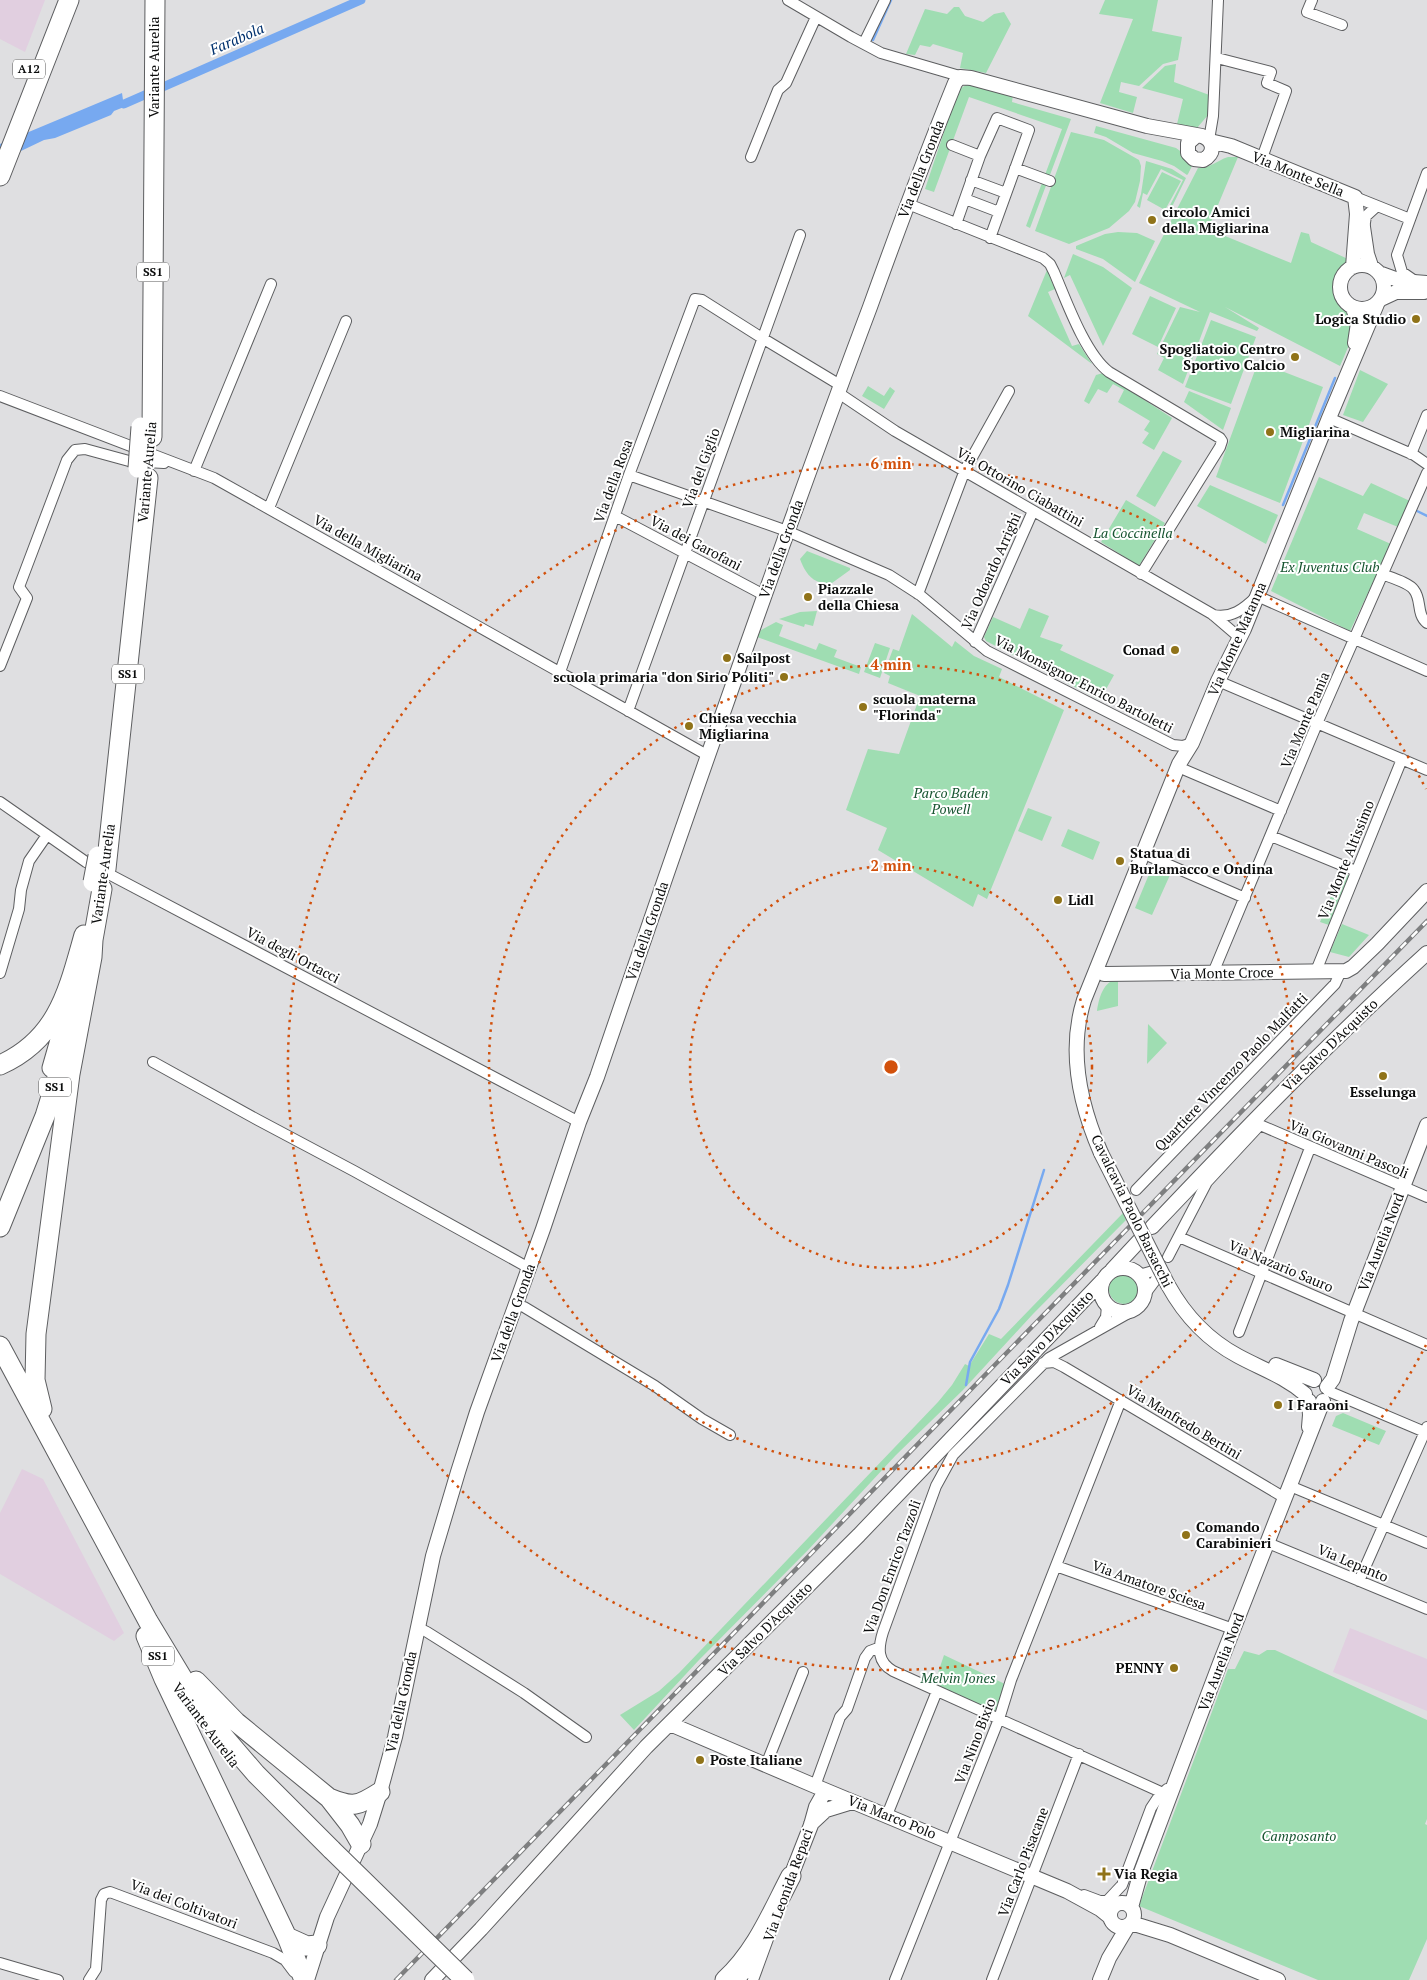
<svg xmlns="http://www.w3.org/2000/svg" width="1427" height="1980" font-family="'PT Serif',serif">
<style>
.commercial{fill:#e1cfe0}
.green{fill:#9fddb2}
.water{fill:#77a9f0}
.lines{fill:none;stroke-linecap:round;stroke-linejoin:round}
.stream{stroke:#77a9f0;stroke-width:2.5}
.canal{stroke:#77a9f0;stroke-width:9}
.street-casing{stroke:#5d5e60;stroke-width:12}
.secondary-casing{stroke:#5d5e60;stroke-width:16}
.highway-casing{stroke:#5d5e60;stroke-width:21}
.street{stroke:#fff;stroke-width:10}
.secondary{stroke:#fff;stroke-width:14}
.highway{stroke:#fff;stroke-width:19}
.rail-casing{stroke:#7e7f80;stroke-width:4.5}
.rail{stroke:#fff;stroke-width:2.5;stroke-dasharray:8;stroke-linecap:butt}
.secondary-bridge-casing{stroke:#5d5e60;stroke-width:16;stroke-linecap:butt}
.highway-bridge-casing{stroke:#5d5e60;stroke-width:21;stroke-linecap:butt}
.secondary-bridge{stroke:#fff;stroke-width:14}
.highway-bridge{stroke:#fff;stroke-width:19}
.ring{fill:none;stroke:#d2510c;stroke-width:2.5;stroke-dasharray:2.5 5}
.poi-dot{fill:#907319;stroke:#fff;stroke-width:2}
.labels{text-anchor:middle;stroke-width:4;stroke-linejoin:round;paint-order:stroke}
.shield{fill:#fff;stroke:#545555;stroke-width:1}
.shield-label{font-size:12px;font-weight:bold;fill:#0b0c0c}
.street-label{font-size:14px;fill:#0b0c0c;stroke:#fff}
.poi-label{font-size:14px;font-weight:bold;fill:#0b0c0c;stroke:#fff;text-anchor:start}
.park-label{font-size:14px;font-style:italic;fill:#165430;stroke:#fff}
.water-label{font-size:15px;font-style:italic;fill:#00316e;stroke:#fff}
.centre{fill:#d2510c;stroke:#fff;stroke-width:2.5}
.ring-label{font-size:15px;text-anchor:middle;font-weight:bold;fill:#d2510c;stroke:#fff;stroke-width:4;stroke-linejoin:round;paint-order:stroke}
</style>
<rect width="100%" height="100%" fill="#dfdfe1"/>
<path class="commercial" d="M0,0H45L25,52L0,39Z
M22,1469L43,1479L124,1633L114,1641L0,1574V1513Z
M1350,1628L1427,1659V1711L1333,1672Z"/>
<path class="green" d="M1105,0H1158L1152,31L1182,37L1178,60L1163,64L1139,86L1121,82L1119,92L1137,97L1133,113L1100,103L1133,19L1099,14Z
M954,7H959L965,16L983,22L994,14L1004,12L1011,24L986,73L960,68L963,53L933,44L930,47L920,45L915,55L906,54L925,9L947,14Z
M1176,64L1174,82L1212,96L1208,115L1197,128L1177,124L1183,99L1142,88L1165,66Z
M969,83L1013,94L1012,102L1071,119L1030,228L1026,226L1062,129L969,97L934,192L925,189L958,90Z
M1096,126L1176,148L1183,153L1193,164L1188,174L1187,175L1174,166L1162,161L1133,153L1106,137L1094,133Z
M1071,132L1104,140L1139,160L1141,166L1140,181L1135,202L1129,211L1109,228L1069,244L1035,231Z
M1228,157H1238L1208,229L1291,263L1301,232L1309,234L1311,242L1348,259C1337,273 1325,290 1341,307C1345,311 1348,312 1350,318C1356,335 1346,351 1340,366L1225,307L1259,328L1257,331L1210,312L1183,384L1158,370L1164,358L1157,354L1180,307L1200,312L1139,283L1198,168C1211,168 1216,161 1228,157Z
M1146,161L1172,169L1186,178L1168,215L1166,213L1183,180L1161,169L1147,195L1143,193L1140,208L1137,206L1141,194Z
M1162,172L1181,181L1165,210L1147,200Z
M1118,232L1137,233L1155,241L1135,282L1103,259L1076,249V246L1105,234Z
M1073,254L1103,267L1132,288L1103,346L1070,275L1064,278Z
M1047,270L1055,289L1048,292L1072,346L1079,344L1092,364L1028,316Z
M1150,296L1176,308L1158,347L1132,334Z
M1211,320L1256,337L1231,404L1185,387Z
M1258,362L1323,387L1280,503L1216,477Z
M1360,370L1388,384L1363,422L1343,415Z
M1103,373L1172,418L1154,450L1142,443L1149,433L1144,430L1150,421L1118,402L1124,390L1113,384L1107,393L1098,389L1089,404L1084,401L1096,375Z
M868,386L884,396L890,387L895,391L884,409L862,396Z
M1189,391L1231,408L1223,430L1184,402Z
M1163,451L1182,461L1155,507L1136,496Z
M1319,477L1363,496L1371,483L1410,501L1398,527L1364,513L1357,529L1391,544L1350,631L1271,591Z
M1210,485L1278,515L1266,544L1197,506Z
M1126,500L1165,523L1139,566L1101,542Z
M807,551L850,568V570L832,583C814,585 806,575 800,559Z
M1029,608L1049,616L1040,637L1063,645L1060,650L1114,675L1100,700L986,641L984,637L993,617L1020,629Z
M817,611L813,626L805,624L804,627L779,619L800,612Z
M912,614L952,647L955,641L974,656L1002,669L999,677L1064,710L987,899L978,894L973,907L878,850L887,828L846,810L868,749L899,754L920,696L888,683L890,676L884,673L893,649L899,651Z
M776,622L783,625L779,636L816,650L819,643L837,650L834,657L861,667L859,674L757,637L761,630Z
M875,643L890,648L880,678L864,672Z
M1028,808L1052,817L1042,841L1018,831Z
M1068,829L1100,842L1093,860L1061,846Z
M1152,867L1170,875L1152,915L1135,908Z
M1341,873L1350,876L1329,925L1320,922Z
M1342,924L1369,935L1349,957L1330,952Z
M1118,979V1006L1097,1011C1099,998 1103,981 1118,979Z
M1148,1024L1167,1043L1147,1064Z
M1123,1213L1126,1220L1033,1314L963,1390L896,1455L809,1549L699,1660L634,1730L620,1715L659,1691L679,1673L938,1402L952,1385L965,1364L969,1366L989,1334L1001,1339Z
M1109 1289a15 15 0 1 1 30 0a15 15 0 1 1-30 0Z
M1343,1413L1386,1431L1379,1445L1332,1426L1336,1416Z
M1267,1650H1275L1427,1720V1819L1425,1824L1427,1825V1939L1409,1980H1318L1139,1906L1228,1669H1235L1244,1651L1259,1655Z
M944,1655L1005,1684L995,1712L934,1685Z"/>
<path class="water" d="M122,93L124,107L114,111L111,115L55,138L44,140L0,161V144Z"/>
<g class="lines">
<path class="stream" d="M873,40L891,0
M1283,505L1335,378
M1417,511L1427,516
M966,1385L970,1362L999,1309L1008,1285L1044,1170"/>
<path class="canal" d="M124,104L361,0"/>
<g class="street-casing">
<path id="street" d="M788,0L851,37L881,53L963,77
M1312,0L1307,12L1342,25
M864,43L885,0
M1217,58L1271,72L1267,83L1286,91L1262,158
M1209,140L1213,116L1218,0
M952,145L980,156
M751,157L778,90L786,83L816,17
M1015,168L1050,181
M971,180L1006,193
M1355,197L1410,219
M965,199L999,212
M908,204L1043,258L1050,264L1054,272C1066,300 1085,354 1109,372L1220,438L1222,441L1220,447L1141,574
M956,224L980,156L997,118L1029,130L990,238
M1364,229L1366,216L1377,206
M1415,281L1402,272L1397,255L1427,173
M837,392L895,431L1212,614L1240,638
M0,396L214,478L707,755
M1329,418L1414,455L1427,464
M1411,454L1427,415
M194,471L271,284
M629,475L787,531L889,575L920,595L987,651L1173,745L1183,746L1192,743
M269,508L346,321
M615,516L764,595
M1382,574C1389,577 1410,583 1414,590C1422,600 1416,614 1427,623
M918,594L965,470L1009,391
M1213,615C1231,619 1244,609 1257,596L1427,671
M975,642L1033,511
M0,666L27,598L19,587L67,460L75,450L85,449L129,461L164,463
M560,672L629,475L695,299L702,300L762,338L840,385
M1218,681L1427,770
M628,711L800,235
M1185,770L1281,811
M0,802L86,862L579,1122
M1271,836L1356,871
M1151,857L1245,898
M1316,971L1402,759
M0,973L19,909L21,890L29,861L47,835
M1213,973L1319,719L1427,473
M153,1062L258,1120L354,1171L529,1268
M1136,1190L1335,984L1341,971
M1179,1237L1427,1345
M1168,1257L1207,1182L1260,1125L1427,1197
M1139,1275L1153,1271
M1145,1294L1157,1278
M516,1305L524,1307L655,1386L702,1419L730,1435
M1134,1310L1049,1358L953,1455L936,1486L883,1632C878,1648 877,1662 893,1671L1163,1793
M1100,1327L1106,1317L1107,1306
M1239,1332L1310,1148
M1043,1363L1054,1362L1064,1367L1285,1498
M1328,1391L1427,1433
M1290,1486L1427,1543
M1268,1543L1427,1609
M1056,1566L1233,1629
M1359,1581L1427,1427
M417,1627L427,1632L524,1693L586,1737
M766,1765L803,1672
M815,1786L840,1717L847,1709L865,1658L870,1651L878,1648
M887,1815L937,1691
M1084,1895L1100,1901H1107L1122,1885L1151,1808L1157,1799L1167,1789
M0,1963L58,1980
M89,1980L96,1969L101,1900L104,1894L110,1892L273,1953L285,1960L294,1972
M740,1980L756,1960
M753,1980L772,1928
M895,1980L999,1719L1011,1680L1121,1400
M992,1980L1079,1754"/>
</g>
<g class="secondary-casing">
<path id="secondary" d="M1210,141L1231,146L1355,197L1357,214L1353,267
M1363,227L1367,254L1371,266
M1340 287a22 22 0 1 1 44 0a22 22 0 1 1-44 0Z
M1379,273L1401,281L1427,283
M1381,299L1396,292H1424
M1353,308L1358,323L1355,343
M1104,974L1346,971L1353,967L1377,944L1427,891
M1101,1153C1080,1105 1068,1051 1084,1000L1179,764L1192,743L1218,681L1244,629L1329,418L1377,304
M1152,1227C1241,1133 1331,1040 1427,953
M1101 1290a22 22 0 1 1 44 0a22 22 0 1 1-44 0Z
M1112,1270L1139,1241
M1168,1285C1184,1314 1208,1340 1238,1356C1262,1369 1284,1376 1305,1394
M1276,1365L1314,1380
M1327,1387L1333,1379L1351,1321L1427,1125
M1309,1427L1310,1415L1309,1401
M670,1724L815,1786L1067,1891L1100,1909L1110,1917
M811,1824L826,1810L852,1802
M791,1876L811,1825L816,1807L825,1791
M1110 1915a12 12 0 1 1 24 0a12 12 0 1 1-24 0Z
M1131,1907L1140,1875L1220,1663L1323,1401
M1131,1923L1170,1935L1278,1980
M307,1980L327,1917L370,1824L380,1792L395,1737L433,1556L458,1472L477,1412L543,1229L579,1122L597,1077C685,819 774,562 870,307C897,232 925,157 955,83L960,77L971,78L1147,126L1202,136C1215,141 1215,154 1203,160L1194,159L1188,153V143L1196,136
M432,1980L481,1929L646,1747L859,1535L1102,1281
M1100,1980L1109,1958L1128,1926"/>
</g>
<g class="highway-casing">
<path id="highway" d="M0,176L69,0
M152,437L155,0
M106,869L148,478
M91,951L102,889
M0,1065C58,1039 68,991 84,935
M52,1068L64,1026L76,974
M0,1227L45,1116L63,1058
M0,1346L148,1621L192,1694L219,1731L256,1774L332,1850
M42,1409L35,1380L36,1334L70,1074L92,957L93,940
M146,1636L164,1679L287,1937L304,1980
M196,1681L236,1722L329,1798L350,1825L361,1844
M329,1798C353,1808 358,1806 380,1792
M287,1937L307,1946L317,1945
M725,1980C756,1952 772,1912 791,1876"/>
</g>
<use href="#street" class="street"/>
<use href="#secondary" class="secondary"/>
<use href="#highway" class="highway"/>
<g class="rail-casing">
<path id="rail" d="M396,1980L1427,921"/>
</g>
<use href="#rail" class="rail"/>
<g class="secondary-bridge-casing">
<path id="secondary-bridge" d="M1101,1153L1168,1285"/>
</g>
<g class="highway-bridge-casing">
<path id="highway-bridge" d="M138,468L141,427
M93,882L98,856
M332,1850L465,1980"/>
</g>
<use href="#secondary-bridge" class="secondary-bridge"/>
<use href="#highway-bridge" class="highway-bridge"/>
</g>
<g class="ring">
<circle cx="891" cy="1067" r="201"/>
<circle cx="891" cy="1067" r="402"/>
<path d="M1426 1345A603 603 0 1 1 1426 789"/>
</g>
<g class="poi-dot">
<circle cx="1152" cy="220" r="5"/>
<circle cx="1416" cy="319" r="5"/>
<circle cx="1295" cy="357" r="5"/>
<circle cx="1270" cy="432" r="5"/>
<circle cx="808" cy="597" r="5"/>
<circle cx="1175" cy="650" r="5"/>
<circle cx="727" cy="658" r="5"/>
<circle cx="784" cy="677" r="5"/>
<circle cx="863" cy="707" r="5"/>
<circle cx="689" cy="726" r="5"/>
<circle cx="1120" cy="861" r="5"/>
<circle cx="1058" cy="900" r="5"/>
<circle cx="1383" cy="1076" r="5"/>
<circle cx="1278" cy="1405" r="5"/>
<circle cx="1186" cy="1535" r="5"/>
<circle cx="1174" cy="1668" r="5"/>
<circle cx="700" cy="1760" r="5"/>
<path d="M1101.5 1866.5h5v5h5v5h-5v5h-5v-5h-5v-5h5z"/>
</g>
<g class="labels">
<g class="shield">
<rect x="13" y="59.5" width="32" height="19" rx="4"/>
<rect x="137" y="262.5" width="32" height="19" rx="4"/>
<rect x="112" y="664.5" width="32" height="19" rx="4"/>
<rect x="39" y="1077.5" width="32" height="19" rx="4"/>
<rect x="142" y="1646.5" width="32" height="19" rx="4"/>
</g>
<g class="shield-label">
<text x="29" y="73">A12</text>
<text x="153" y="276">SS1</text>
<text x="128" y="678">SS1</text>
<text x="55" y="1091">SS1</text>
<text x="158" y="1660">SS1</text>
</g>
<g class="street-label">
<text transform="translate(154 67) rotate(-90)" y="5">Variante Aurelia</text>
<text transform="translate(921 169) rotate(-69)" y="5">Via della Gronda</text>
<text transform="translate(1298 174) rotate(22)" y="5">Via Monte Sella</text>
<text transform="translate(701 468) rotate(-70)" y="5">Via del Giglio</text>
<text transform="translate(147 472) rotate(-85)" y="5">Variante Aurelia</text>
<text transform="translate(613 481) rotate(-70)" y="5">Via della Rosa</text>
<text transform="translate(1020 487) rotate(30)" y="5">Via Ottorino Ciabattini</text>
<text transform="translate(696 543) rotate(28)" y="5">Via dei Garofani</text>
<text transform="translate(368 548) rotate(29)" y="5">Via della Migliarina</text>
<text transform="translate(781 549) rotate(-70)" y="5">Via della Gronda</text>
<text transform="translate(991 571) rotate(-66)" y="5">Via Odoardo Arrighi</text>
<text transform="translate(1237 639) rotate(-66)" y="5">Via Monte Matanna</text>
<text transform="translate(1084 684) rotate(27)" y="5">Via Monsignor Enrico Bartoletti</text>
<text transform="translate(1305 720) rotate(-67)" y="5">Via Monte Pania</text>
<text transform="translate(1346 860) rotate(-68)" y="5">Via Monte Altissimo</text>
<text transform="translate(103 874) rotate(-82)" y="5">Variante Aurelia</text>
<text transform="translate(647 931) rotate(-71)" y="5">Via della Gronda</text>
<text transform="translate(293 955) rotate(28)" y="5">Via degli Ortacci</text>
<text transform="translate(1222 973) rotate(-1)" y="5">Via Monte Croce</text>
<text transform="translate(1330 1045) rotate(-44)" y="5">Via Salvo D'Acquisto</text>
<text transform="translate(1231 1072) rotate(-46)" y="5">Quartiere Vincenzo Paolo Malfatti</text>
<text transform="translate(1349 1149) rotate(23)" y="5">Via Giovanni Pascoli</text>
<text transform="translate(1132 1211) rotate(64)" y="5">Cavalcavia Paolo Barsacchi</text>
<text transform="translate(1381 1242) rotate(-69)" y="5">Via Aurelia Nord</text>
<text transform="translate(1281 1266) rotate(23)" y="5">Via Nazario Sauro</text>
<text transform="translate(513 1313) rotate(-70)" y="5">Via della Gronda</text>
<text transform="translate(1047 1338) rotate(-46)" y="5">Via Salvo D'Acquisto</text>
<text transform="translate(1184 1422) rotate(31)" y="5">Via Manfredo Bertini</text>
<text transform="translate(1353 1563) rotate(23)" y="5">Via Lepanto</text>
<text transform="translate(892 1567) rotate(-70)" y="5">Via Don Enrico Tazzoli</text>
<text transform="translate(1149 1585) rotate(20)" y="5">Via Amatore Sciesa</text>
<text transform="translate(765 1629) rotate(-45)" y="5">Via Salvo D'Acquisto</text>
<text transform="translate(1221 1662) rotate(-69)" y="5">Via Aurelia Nord</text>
<text transform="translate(401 1702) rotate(-78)" y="5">Via della Gronda</text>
<text transform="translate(206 1725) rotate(53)" y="5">Variante Aurelia</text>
<text transform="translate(975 1741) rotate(-69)" y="5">Via Nino Bixio</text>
<text transform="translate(892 1817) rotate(22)" y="5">Via Marco Polo</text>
<text transform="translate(1023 1862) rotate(-69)" y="5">Via Carlo Pisacane</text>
<text transform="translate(788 1885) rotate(-70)" y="5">Via Leonida Repaci</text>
<text transform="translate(184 1904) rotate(21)" y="5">Via dei Coltivatori</text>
</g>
<g class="poi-label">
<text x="1162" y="217">circolo Amici<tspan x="1162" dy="16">della Migliarina</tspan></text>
<text x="1406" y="324" text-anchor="end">Logica Studio</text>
<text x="1285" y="354" text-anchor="end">Spogliatoio Centro<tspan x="1285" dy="16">Sportivo Calcio</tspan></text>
<text x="1280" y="437">Migliarina</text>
<text x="818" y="594">Piazzale<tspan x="818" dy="16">della Chiesa</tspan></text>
<text x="1165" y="655" text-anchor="end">Conad</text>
<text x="737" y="663">Sailpost</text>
<text x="774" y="682" text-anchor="end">scuola primaria "don Sirio Politi"</text>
<text x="873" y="704">scuola materna<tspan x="873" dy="16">"Florinda"</tspan></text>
<text x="699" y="723">Chiesa vecchia<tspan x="699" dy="16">Migliarina</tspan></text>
<text x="1130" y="858">Statua di<tspan x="1130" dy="16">Burlamacco e Ondina</tspan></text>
<text x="1068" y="905">Lidl</text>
<text x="1383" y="1097" text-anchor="middle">Esselunga</text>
<text x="1288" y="1410">I Faraoni</text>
<text x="1196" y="1532">Comando<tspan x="1196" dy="16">Carabinieri</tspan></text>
<text x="1164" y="1673" text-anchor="end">PENNY</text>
<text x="710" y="1765">Poste Italiane</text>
<text x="1114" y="1879">Via Regia</text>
</g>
<g class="park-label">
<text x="1133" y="538">La Coccinella</text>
<text x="1330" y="572">Ex Juventus Club</text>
<text x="951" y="798">Parco Baden<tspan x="951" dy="16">Powell</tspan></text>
<text x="958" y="1683">Melvin Jones</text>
<text x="1299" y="1841">Camposanto</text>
</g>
<g class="water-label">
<text transform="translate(237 39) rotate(-24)" y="5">Farabola</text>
</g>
</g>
<circle cx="891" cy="1067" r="8" class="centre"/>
<g class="ring-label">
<text x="891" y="469">6 min</text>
<text x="891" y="670">4 min</text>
<text x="891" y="871">2 min</text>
</g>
</svg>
